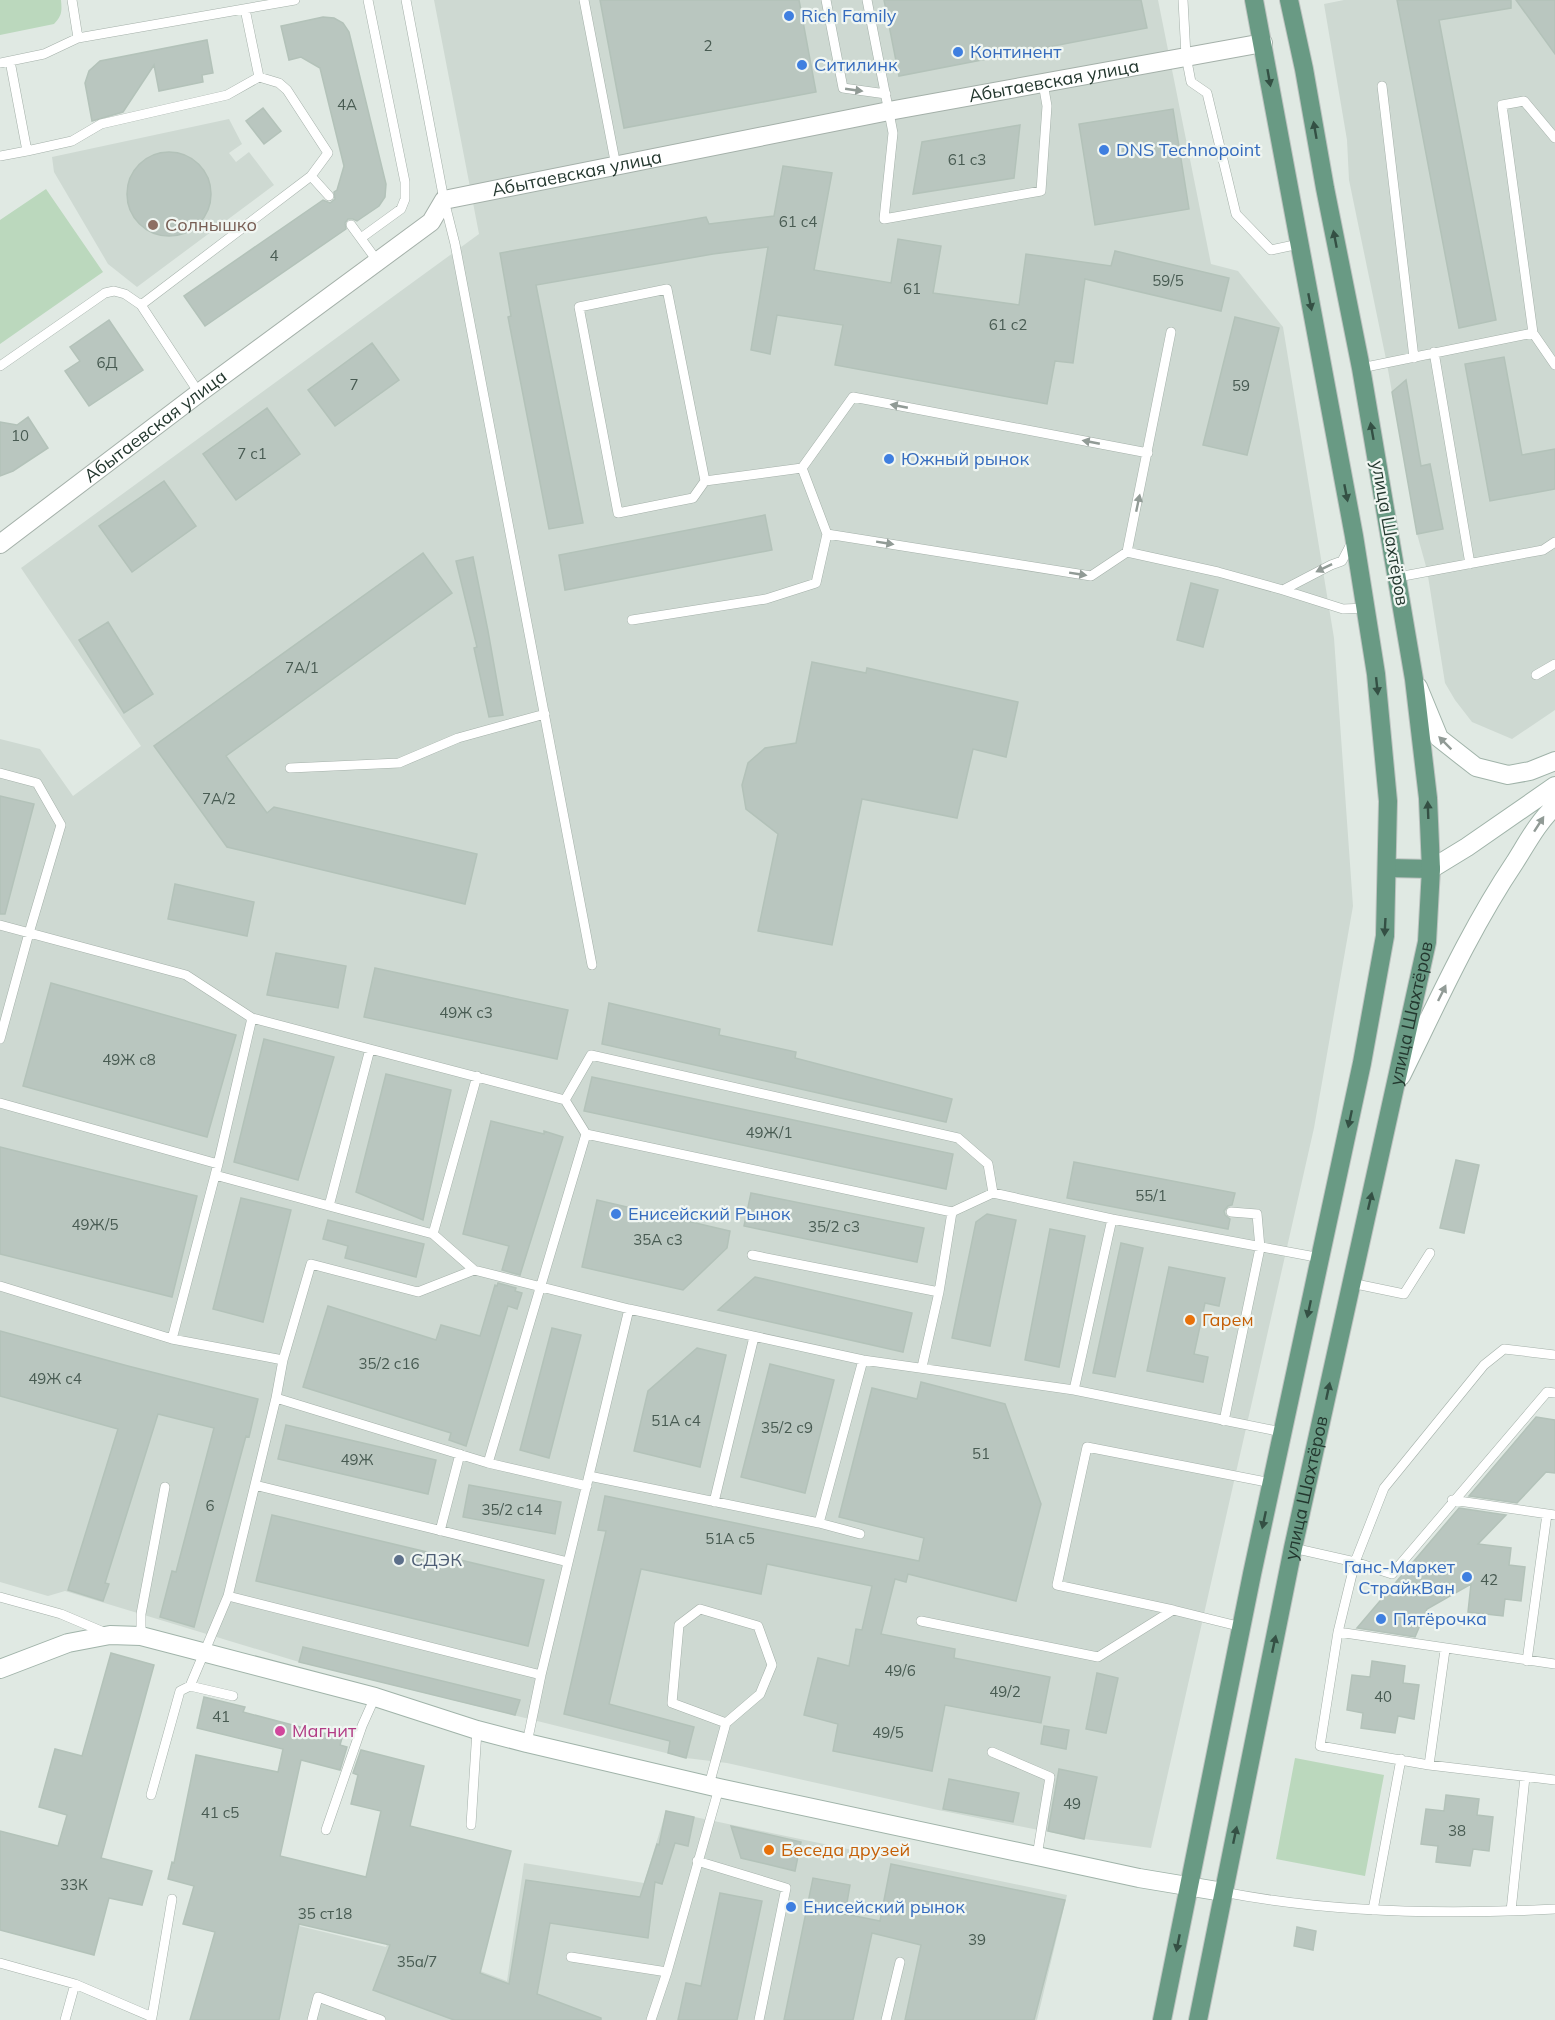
<svg xmlns="http://www.w3.org/2000/svg" width="1555" height="2020" font-family="Mulish,sans-serif">
<style>
.built{fill:#ced9d2}
.green{fill:#bbd8bd}
.building{fill:#b9c6bf;stroke:#b3c2b9;stroke-width:1.5}
.lines{fill:none;stroke-linecap:round;stroke-linejoin:round}
.lane-casing{stroke:#a4b0a9;stroke-width:10}
.street-casing{stroke:#a4b0a9;stroke-width:20}
.secondary-casing{stroke:#a0b3a9;stroke-width:20}
.primary-casing{stroke:#bdc3c0;stroke-width:20}
.lane{stroke:#fff;stroke-width:9}
.street{stroke:#fff;stroke-width:18}
.secondary{stroke:#fff;stroke-width:18}
.primary{stroke:#699a84;stroke-width:18}
.oneway{fill:#345044}
.oneway2{fill:#919b96}
.shop-dot{fill:#3f7fe0;stroke:#f0f6f2;stroke-width:2}
.education-dot{fill:#8d6e63;stroke:#f0f6f2;stroke-width:2}
.food-dot{fill:#e8710a;stroke:#f0f6f2;stroke-width:2}
.service-dot{fill:#5c6f8a;stroke:#f0f6f2;stroke-width:2}
.hotel-dot{fill:#d1479c;stroke:#f0f6f2;stroke-width:2}
.labels{text-anchor:middle;stroke-width:4.5;stroke-linejoin:round;paint-order:stroke}
.number-label{font-size:15px;fill:#485b52}
.shop-label{font-size:18px;fill:#366cbe;stroke:#f0f6f2;text-anchor:start}
.street-label{font-size:18px;fill:#23372e;stroke:#f0f6f2}
.education-label{font-size:18px;fill:#785e54;stroke:#f0f6f2;text-anchor:start}
.food-label{font-size:18px;fill:#c56008;stroke:#f0f6f2;text-anchor:start}
.service-label{font-size:18px;fill:#4e5e75;stroke:#f0f6f2;text-anchor:start}
.hotel-label{font-size:18px;fill:#b23c85;stroke:#f0f6f2;text-anchor:start}
</style>
<rect width="100%" height="100%" fill="#e0e9e3"/>
<path class="built" d="M434,0H1158L1211,264L1238,271L1283,327L1334,638L1353,906L1314,1128L1151,1848L1084,1839L938,1810L727,1763L686,1758L299,1662L65,1591L48,1596L0,1582V739L40,749L73,796L141,746L21,568L479,234Z
M1344,0H1555V710L1512,739L1472,722L1455,700L1445,683L1427,570L1417,534L1387,364L1349,180L1347,140L1324,4Z
M229,119L242,144L229,153L236,162L249,152L274,185L137,287L108,264L54,172L52,157Z
M666,1811L1067,1895L1037,2020H243L266,1918L386,1947L390,1937L507,1981L524,1863L644,1883Z"/>
<path class="green" d="M0,0H61C62,11 62,16 54,24L0,35Z
M46,189L103,272L0,344V220Z
M1295,1758L1384,1775L1365,1876L1276,1859Z"/>
<path class="building" d="M600,0H799L816,92L624,128Z
M884,0H1141L1147,28L899,76Z
M1397,0H1511V8L1439,20L1496,320L1459,328Z
M1516,0H1555V54Z
M323,17L334,18L343,23L349,32L386,184L385,197L379,206L357,221L353,219H348L345,223L346,229L205,326L184,296L323,200L330,203L335,199L334,192L337,190L344,166L320,68L301,57L289,60L281,26Z
M207,40L213,73L202,75L203,82L159,91L154,65L123,112L92,121L85,83L89,71L100,61Z
M263,108L281,131L264,144L246,121Z
M1173,109L1189,209L1095,225L1079,124Z
M1020,125L1014,178L913,194L922,142Z
M127 194a42 42 0 1 1 84 0a42 42 0 1 1-84 0Z
M783,166L832,173L814,270L891,283L898,239L941,246L933,293L1019,305L1026,254L1111,266L1115,251L1229,278L1221,311L1085,279L1073,363L1055,361L1047,404L835,365L843,325L777,315L770,354L751,350L768,247L713,254L536,285L583,523L549,529L508,317L511,316L500,253L706,217L709,224L774,216Z
M1235,317L1279,328L1247,455L1203,445Z
M109,320L143,370L89,406L65,371L80,361L70,347Z
M372,343L399,380L335,426L308,390Z
M1504,357L1522,455L1555,449V489L1490,501L1465,364Z
M1406,380L1421,466L1430,464L1443,529L1417,534L1392,392Z
M267,408L300,454L236,500L203,454Z
M28,417L48,448L13,471L0,476V422L17,425Z
M164,481L196,526L132,572L99,526Z
M765,515L772,550L565,590L559,555Z
M423,553L452,593L226,756L267,813L274,807L477,854L465,904L227,847L154,746Z
M473,557L488,631L503,715L489,717L474,648L477,647L456,561Z
M1191,583L1218,590L1203,647L1177,640Z
M108,622L153,694L124,713L79,640Z
M812,662L866,673L867,668L1018,702L1006,757L973,749L957,818L862,799L832,945L758,931L778,834L746,809L742,785L748,763L765,748L796,743Z
M0,796L34,804L5,914H0Z
M175,884L254,902L247,936L168,919Z
M276,953L346,966L338,1008L267,995Z
M375,968L568,1010L557,1059L364,1017Z
M51,983L236,1035L207,1137L23,1086Z
M609,1003L720,1029L719,1035L796,1052L795,1058L952,1099L946,1122L602,1044Z
M264,1039L334,1057L298,1180L234,1162Z
M386,1074L451,1090L423,1220L356,1192Z
M592,1077L953,1154L946,1189L584,1111Z
M491,1121L544,1134V1131L563,1137L520,1275L502,1270L509,1246L463,1234Z
M0,1147L197,1196L172,1297L0,1254Z
M1456,1160L1479,1165L1464,1233L1440,1228Z
M1074,1162L1235,1193L1232,1205L1228,1206L1224,1211L1225,1215L1230,1219L1228,1229L1067,1198Z
M751,1193L924,1228L917,1262L744,1226Z
M241,1198L291,1210L263,1322L213,1309Z
M597,1200L730,1231L727,1248L683,1290L582,1267Z
M987,1214L1016,1220L990,1346L952,1338L976,1222Z
M328,1220L424,1244L416,1277L345,1258L348,1246L323,1239Z
M1050,1229L1085,1236L1059,1367L1025,1360Z
M1121,1243L1143,1248L1115,1377L1093,1373Z
M1169,1267L1225,1278L1219,1306L1205,1303L1194,1354L1208,1357L1203,1382L1147,1371Z
M755,1277L912,1313L903,1352L718,1310Z
M498,1283L516,1288L515,1291L522,1293L517,1309L508,1306L466,1446L449,1440L451,1433L303,1387L328,1306L436,1340L441,1325L480,1336L495,1285L497,1286Z
M552,1328L581,1335L549,1458L520,1450Z
M0,1331L128,1366L258,1399L249,1437L246,1436L194,1627L160,1617L172,1571L176,1572L214,1428L158,1414L105,1583L109,1584L103,1601L68,1590L118,1429L0,1396Z
M697,1348L726,1355L700,1467L634,1451L648,1391Z
M770,1364L834,1380L805,1493L741,1477Z
M921,1382L1005,1404L1041,1504L1016,1601L908,1574L906,1582L895,1579L881,1634L955,1649L954,1658L1050,1677L1041,1723L945,1705L932,1771L833,1751L838,1724L804,1715L818,1658L849,1666L856,1629L862,1630L872,1586L767,1564L761,1594L641,1569L609,1704L694,1727L686,1758L668,1753L670,1741L564,1714L606,1531L598,1530L605,1496L919,1561L924,1538L839,1517L872,1388L917,1399Z
M1536,1417L1555,1420V1473L1546,1472L1517,1503L1469,1496Z
M286,1425L436,1460L428,1494L278,1459Z
M469,1485L561,1502L555,1534L463,1517Z
M1459,1508L1506,1515L1478,1544L1511,1548L1509,1565L1525,1567L1521,1601L1505,1599L1503,1616L1468,1612L1471,1584L1427,1609L1415,1637L1357,1628Z
M272,1515L544,1580L528,1646L256,1581Z
M303,1647L520,1700L515,1715L299,1662Z
M111,1653L154,1665L101,1858L152,1871L142,1905L109,1898L94,1955L0,1930V1831L58,1846L67,1815L39,1807L55,1749L82,1756Z
M1372,1661L1405,1666L1403,1683L1419,1685L1414,1719L1398,1716L1395,1733L1361,1728L1363,1713L1347,1710L1352,1675L1370,1677Z
M1097,1673L1118,1678L1106,1733L1086,1729Z
M204,1697L245,1707L243,1712L342,1738L340,1745L347,1747L340,1770L301,1760L280,1856L366,1877L381,1811L351,1804L358,1775L353,1773L361,1750L424,1766L410,1826L511,1851L480,1973L509,1984L526,1880L640,1897L657,1844L659,1845L666,1811L694,1817L688,1846L675,1843L662,1884L655,1882L648,1938L550,1923L537,1994L601,2018V2020H454L373,1990L390,1945L299,1924L279,2020H190L215,1932L183,1924L194,1886L168,1879L172,1862L174,1863L196,1755L278,1772L283,1749L197,1728Z
M1044,1726L1069,1730L1066,1749L1041,1744Z
M1059,1769L1097,1777L1084,1839L1048,1831Z
M949,1779L1019,1793L1013,1822L943,1809Z
M1446,1795L1479,1799L1477,1815L1493,1817L1489,1851L1473,1849L1470,1866L1436,1862L1438,1846L1421,1844L1426,1809L1444,1811Z
M731,1826L801,1842L795,1871L741,1858Z
M891,1864L1065,1900L1034,2020H905L921,1945L872,1933L853,2020H784L813,1878L850,1885L845,1914L880,1921Z
M720,1893L762,1901L737,2020H678L686,1983L701,1986Z
M1297,1927L1316,1931L1313,1950L1294,1946Z"/>
<g class="lines">
<g class="lane-casing">
<path id="lane" d="M72,0L78,38
M406,0L444,200L455,244L592,965
M584,0L616,166
M826,0L843,88L886,94
M867,0L893,133L884,219L1041,191L1047,106L1043,83
M1183,0L1186,56L1191,82L1207,93L1236,214L1271,250L1299,244
M245,9L259,77
M0,63L44,54L78,38L295,0
M1382,86L1414,358
M1555,138L1524,101L1502,105L1533,333L1555,365
M27,151L72,141L101,124L227,95L259,77L279,83L287,90L328,153L311,176L141,305
M0,156L27,151L10,61
M311,176L329,196
M351,225L378,262
M361,238L401,209L405,199V182L368,0
M1434,352L1470,564
M0,366L105,293L114,291L125,294L141,305L199,393
M1361,368L1533,333
M705,481L693,498L618,513L579,307L667,289L705,481L802,468L853,397L1148,453
M827,534L1091,576L1127,552L1218,572L1283,590L1343,609L1366,608
M1127,552L1171,332
M1398,577L1543,550L1555,542
M1283,590L1331,565L1342,561L1352,542
M632,620L766,599L816,583L827,534L802,468
M1536,675L1555,664
M290,768L399,763L458,738L545,714
M0,773L37,783L61,825L29,933L0,1039
M0,925L186,975L252,1018L370,1049
M565,1100L370,1049L329,1206L433,1234L474,1270L629,1309L863,1360L1074,1390L1282,1432
M0,1103L218,1164L215,1175L329,1206
M586,1134L952,1212L993,1193L1112,1219L1321,1258
M433,1234L477,1076
M752,1255L939,1292
M1351,1283L1404,1294L1430,1253
M0,1286L172,1339L283,1360
M172,1339L218,1164L252,1018
M1555,1355L1504,1349L1484,1365L1384,1488L1355,1562L1338,1632L1320,1746L1429,1765L1555,1780
M922,1367L939,1292L952,1212
M1074,1390L1112,1219
M276,1398L488,1463L587,1486
M1224,1421L1260,1248L1257,1214L1231,1212
M488,1463L586,1134L565,1100L591,1055L958,1138L988,1164L993,1193
M589,1476L819,1523L863,1360
M255,1485L568,1562
M1452,1500L1555,1515
M714,1502L754,1337
M819,1523L860,1534
M440,1531L460,1454
M1293,1548L1355,1562L1392,1574L1547,1392L1555,1393
M228,1596L541,1675L629,1309
M0,1597L61,1614L106,1633
M921,1621L1098,1657L1173,1610
M1242,1627L1173,1610L1057,1585L1087,1447L1272,1483
M1338,1632L1555,1664
M141,1636V1614L165,1487
M1527,1661L1547,1514
M190,1686L233,1696
M527,1743L541,1675
M992,1752L1050,1777L1037,1856
M1429,1765L1445,1650
M709,1785L726,1723L672,1703L679,1625L700,1609L758,1626L772,1665L760,1694L726,1723
M151,1795L180,1691L190,1686L228,1596L276,1398L283,1360L311,1264L418,1292L474,1270
M471,1825L477,1730
M326,1830L362,1726L375,1697
M697,1861L786,1888L759,2020
M1223,1892C1331,1913 1445,1915 1555,1909
M1373,1910L1401,1759
M1511,1911L1525,1777
M571,1957L667,1972
M0,1963L75,1984L152,2017L151,2020
M152,2017L172,1899
M65,2020L75,1984
M312,2020L318,1997L381,2020
M651,2020L667,1972L719,1788
M886,2020L900,1962"/>
</g>
<g class="street-casing">
<g id="street">
<path id="s1" d="M0,544L199,393L431,222L444,200L889,111L1263,43"/>
</g>
</g>
<g class="secondary-casing">
<path id="secondary" d="M1418,687L1439,738L1476,767L1508,775L1530,771L1555,761
M1431,869L1467,847L1555,786
M1401,1076C1437,1003 1470,929 1515,862C1527,843 1538,822 1555,806
M0,1669L68,1643L110,1635L141,1636L375,1697L477,1730L527,1743L719,1788L1037,1856L1139,1878L1223,1892"/>
</g>
<g class="primary-casing">
<g id="primary">
<path d="M1388,868L1431,869"/>
<path d="M1162,2020L1252,1574L1362,1063L1385,936L1388,801L1376,674L1354,536L1254,0"/>
<path id="s2" d="M1198,2020L1293,1548L1427,942L1431,869L1428,798L1414,679L1361,368L1325,188L1304,69L1289,0"/>
</g>
</g>
<use href="#lane" class="lane"/>
<use href="#street" class="street"/>
<use href="#secondary" class="secondary"/>
<use href="#primary" class="primary"/>
</g>
<defs><path id="oneway-solid" d="M-6-.8H1V-3.2L6.5 0L1 3.2V.8H-6Z" transform="scale(1.5)"/></defs>
<g class="oneway">
<use href="#oneway-solid" transform="translate(1269 78) rotate(80)"/>
<use href="#oneway-solid" transform="translate(1315 130) rotate(-100)"/>
<use href="#oneway-solid" transform="translate(1335 239) rotate(-101)"/>
<use href="#oneway-solid" transform="translate(1310 302) rotate(79)"/>
<use href="#oneway-solid" transform="translate(1372 431) rotate(-100)"/>
<use href="#oneway-solid" transform="translate(1346 493) rotate(79)"/>
<use href="#oneway-solid" transform="translate(1377 686) rotate(84)"/>
<use href="#oneway-solid" transform="translate(1428 810) rotate(-92)"/>
<use href="#oneway-solid" transform="translate(1385 927) rotate(93)"/>
<use href="#oneway-solid" transform="translate(1350 1119) rotate(102)"/>
<use href="#oneway-solid" transform="translate(1370 1201) rotate(-77)"/>
<use href="#oneway-solid" transform="translate(1309 1309) rotate(102)"/>
<use href="#oneway-solid" transform="translate(1328 1391) rotate(-78)"/>
<use href="#oneway-solid" transform="translate(1264 1520) rotate(102)"/>
<use href="#oneway-solid" transform="translate(1274 1644) rotate(-78)"/>
<use href="#oneway-solid" transform="translate(1235 1835) rotate(-78)"/>
<use href="#oneway-solid" transform="translate(1178 1943) rotate(101)"/>
</g>
<g class="oneway2">
<use href="#oneway-solid" transform="translate(854 90) rotate(8)"/>
<use href="#oneway-solid" transform="translate(899 406) rotate(-169)"/>
<use href="#oneway-solid" transform="translate(1091 442) rotate(-169)"/>
<use href="#oneway-solid" transform="translate(1138 503) rotate(-78)"/>
<use href="#oneway-solid" transform="translate(885 543) rotate(9)"/>
<use href="#oneway-solid" transform="translate(1324 568) rotate(154)"/>
<use href="#oneway-solid" transform="translate(1078 574) rotate(9)"/>
<use href="#oneway-solid" transform="translate(1445 743) rotate(-135)"/>
<use href="#oneway-solid" transform="translate(1539 824) rotate(-57)"/>
<use href="#oneway-solid" transform="translate(1442 993) rotate(-64)"/>
</g>
<g class="shop-dot">
<circle cx="789" cy="16" r="6"/>
<circle cx="958" cy="52" r="6"/>
<circle cx="802" cy="65" r="6"/>
<circle cx="1104" cy="150" r="6"/>
<circle cx="889" cy="459" r="6"/>
<circle cx="616" cy="1214" r="6"/>
<circle cx="1467" cy="1577" r="6"/>
<circle cx="1381" cy="1619" r="6"/>
<circle cx="791" cy="1907" r="6"/>
</g>
<circle class="education-dot" cx="153" cy="225" r="6"/>
<g class="food-dot">
<circle cx="1190" cy="1320" r="6"/>
<circle cx="769" cy="1850" r="6"/>
</g>
<circle class="service-dot" cx="399" cy="1560" r="6"/>
<circle class="hotel-dot" cx="280" cy="1731" r="6"/>
<g class="labels">
<g class="number-label">
<text x="708" y="51">2</text>
<text x="347" y="110">4А</text>
<text x="967" y="165">61 с3</text>
<text x="798" y="227">61 с4</text>
<text x="274" y="261">4</text>
<text x="1168" y="286">59/5</text>
<text x="912" y="294">61</text>
<text x="1008" y="330">61 с2</text>
<text x="107" y="368">6Д</text>
<text x="354" y="390">7</text>
<text x="1241" y="391">59</text>
<text x="20" y="441">10</text>
<text x="252" y="459">7 с1</text>
<text x="302" y="673">7А/1</text>
<text x="219" y="804">7А/2</text>
<text x="466" y="1018">49Ж с3</text>
<text x="129" y="1065">49Ж с8</text>
<text x="769" y="1138">49Ж/1</text>
<text x="1151" y="1201">55/1</text>
<text x="95" y="1230">49Ж/5</text>
<text x="834" y="1232">35/2 с3</text>
<text x="658" y="1245">35А с3</text>
<text x="389" y="1369">35/2 с16</text>
<text x="55" y="1384">49Ж с4</text>
<text x="676" y="1426">51А с4</text>
<text x="787" y="1433">35/2 с9</text>
<text x="981" y="1459">51</text>
<text x="357" y="1465">49Ж</text>
<text x="210" y="1511">6</text>
<text x="512" y="1515">35/2 с14</text>
<text x="730" y="1544">51А с5</text>
<text x="1489" y="1585">42</text>
<text x="900" y="1676">49/6</text>
<text x="1005" y="1697">49/2</text>
<text x="1383" y="1702">40</text>
<text x="221" y="1722">41</text>
<text x="888" y="1738">49/5</text>
<text x="1072" y="1809">49</text>
<text x="220" y="1818">41 с5</text>
<text x="1457" y="1836">38</text>
<text x="74" y="1890">33К</text>
<text x="325" y="1919">35 ст18</text>
<text x="977" y="1945">39</text>
<text x="417" y="1967">35а/7</text>
</g>
<g class="shop-label">
<text x="801" y="22">Rich Family</text>
<text x="970" y="58">Континент</text>
<text x="814" y="71">Ситилинк</text>
<text x="1116" y="156">DNS Technopoint</text>
<text x="901" y="465">Южный рынок</text>
<text x="628" y="1220">Енисейский Рынок</text>
<text x="1455" y="1573" text-anchor="end">Ганс-Маркет<tspan x="1455" dy="21">СтрайкВан</tspan></text>
<text x="1393" y="1625">Пятёрочка</text>
<text x="803" y="1913">Енисейский рынок</text>
</g>
<g class="street-label">
<text dy="6" stroke="none"><textPath href="#s1" startOffset="1185">Абытаевская улица</textPath></text>
<text dy="6" stroke="none"><textPath href="#s1" startOffset="699">Абытаевская улица</textPath></text>
<text dy="6" stroke="none"><textPath href="#s1" startOffset="195">Абытаевская улица</textPath></text>
<text transform="translate(1390 533) rotate(80)" y="6">улица Шахтёров</text>
<text dy="6" stroke="none"><textPath href="#s2" startOffset="1029">улица Шахтёров</textPath></text>
<text dy="6" stroke="none"><textPath href="#s2" startOffset="543">улица Шахтёров</textPath></text>
</g>
<g class="education-label">
<text x="165" y="231">Солнышко</text>
</g>
<g class="food-label">
<text x="1202" y="1326">Гарем</text>
<text x="781" y="1856">Беседа друзей</text>
</g>
<g class="service-label">
<text x="411" y="1566">СДЭК</text>
</g>
<g class="hotel-label">
<text x="292" y="1737">Магнит</text>
</g>
</g>
</svg>
